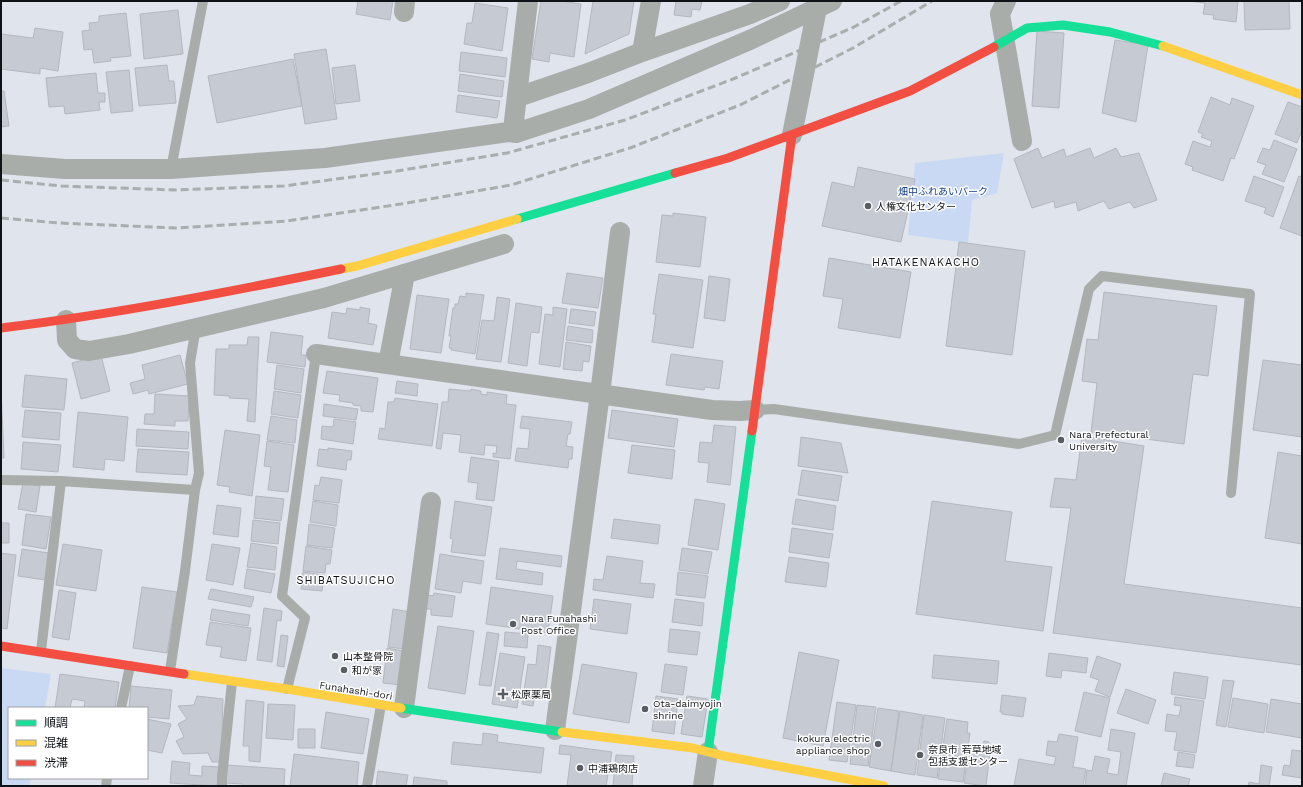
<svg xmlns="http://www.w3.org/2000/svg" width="1303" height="787" font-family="'Work Sans','Noto Sans JP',sans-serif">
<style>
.green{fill:#c9d9f4}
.building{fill:#c6cad2;stroke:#b4b7be}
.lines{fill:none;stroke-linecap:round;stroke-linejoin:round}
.lane{stroke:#a8adaa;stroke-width:10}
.street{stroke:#a8adaa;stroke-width:20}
.fast{stroke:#16e098;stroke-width:9}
.slow{stroke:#ffcf43;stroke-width:9}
.jam{stroke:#f24e42;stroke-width:9}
.rail{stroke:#a8adae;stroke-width:3;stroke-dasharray:8 4;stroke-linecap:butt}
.poi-dot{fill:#585c63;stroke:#fff;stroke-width:1.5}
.labels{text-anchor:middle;stroke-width:3;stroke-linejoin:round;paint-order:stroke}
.park-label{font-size:10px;fill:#144088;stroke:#fff}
.poi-label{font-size:10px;fill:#0f1318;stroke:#fff;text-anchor:start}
.street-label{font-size:10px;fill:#0f1318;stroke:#fff}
.neighbourhood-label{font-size:11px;letter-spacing:1px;fill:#0f1318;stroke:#fff}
</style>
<rect width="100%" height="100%" fill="#dfe4ed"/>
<path class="green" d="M1004,153L997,193L972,200L968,243L908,235L915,163Z
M1,668L51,674L45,708H9V778H31L29,786H1Z"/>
<path class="building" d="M358,1H393L390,20L356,14Z
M541,1H561L581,4L574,57L550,53L549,62L532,59Z
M593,1H634L629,34L585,54Z
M676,1H702L700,10L692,9L691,17L674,15Z
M1188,1H1238L1236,22L1213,19L1214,15L1203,14L1205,3Z
M1244,1H1289L1290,29L1245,30Z
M475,3L508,8L502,51L464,44L467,23H472Z
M178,10L183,54L144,59L140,14Z
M126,13L131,56L110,58L111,61L94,63L92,49L84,50L82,31L90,30L89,23L99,22V16Z
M35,28L63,32L58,71L40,68V74L1,69V34L33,38Z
M1037,31L1064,33L1059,108L1032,106Z
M1115,40L1148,45L1136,122L1102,113Z
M326,49L337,119L305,124L294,54Z
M461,52L507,58L505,77L459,71Z
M293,59L302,106L217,123L208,76Z
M167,65L169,81H174L176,103L139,106L135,68Z
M355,65L360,101L336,104L332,68Z
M129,70L133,111L111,113L106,72Z
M96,73L98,93H105V102H99L100,110L65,114L64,106L49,107L46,78Z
M460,74L504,81L502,97L458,91Z
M1,91H4L9,126L1,127Z
M458,95L500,101L497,118L456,112Z
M1211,97L1230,105L1232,98L1254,106L1234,159L1231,158L1223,181L1192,170L1193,167L1185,164L1193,141L1210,147L1212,141L1201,137L1203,134L1198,132Z
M1288,102L1302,107V130L1297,143L1275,134Z
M1274,140L1297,149L1284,182L1262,174L1266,165L1257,162L1263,148L1270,150Z
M1038,148L1042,158L1064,149L1066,157L1090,148L1094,158L1116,148L1121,157L1139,153L1157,200L1134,208L1130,202L1109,209L1104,201L1078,211L1076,202L1055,208L1054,201L1032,208L1014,159Z
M858,167L915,179L901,242L822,226L832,182L854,187Z
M1254,176L1284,187L1273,217L1264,213L1266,208L1245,201Z
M1299,176L1302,177V236L1280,228Z
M673,213L706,217L700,267L656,262L662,215L673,216Z
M959,242L1025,251L1012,355L946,346Z
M829,258L911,272L900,338L838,328L843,299L823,296Z
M567,273L603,278L598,308L562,303Z
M659,274L703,280L693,348L652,342L656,314H653Z
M709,276L730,279L725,321L704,318Z
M1104,292L1217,306L1208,376L1193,374L1184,444L1091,432L1097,383L1082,381L1087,339L1098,340Z
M466,293L484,295L475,354L451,350L452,348H449L451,336H449L453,308H455V304H458L460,296L466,297Z
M417,295L449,299L441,353L410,349Z
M497,297L510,299L501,362L476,359L482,320L494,321Z
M516,303L542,307L539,333L531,332L527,366L508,363Z
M360,307L370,309L368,323L377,325L373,345L328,338L332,312L346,314L347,308L360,310Z
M553,307L567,309L560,367L539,364L545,314L553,315Z
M571,309L596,312L594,326L569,323Z
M568,326L593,330L592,343L566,340Z
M271,332L303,336L301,355H306L305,367L267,362Z
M248,337H259L255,422L247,421L249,399L229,398L230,396L214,395L216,349H229V345H247Z
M566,342L591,346L589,362L583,361L582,371L563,369Z
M671,354L723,361L719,389L705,387L704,390L666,385Z
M101,355L110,391L81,399L72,363Z
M180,355L188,384L149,394L148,390L133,394L130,383L145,379L142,365Z
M1263,360L1302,365V437L1253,430Z
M277,365L304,369L301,393L274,389Z
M327,371L378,378L373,412L361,411V406L353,405V403L339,401L340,395L323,393Z
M25,375L67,379L64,410L22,407Z
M397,381L418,384L417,396L395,393Z
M1,388L4,458H1Z
M449,389L471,391V389L481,391V394L487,395V392L507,395L506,404L516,405L510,459L493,457V453L496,454L497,446L485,445L484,455L459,452L461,435L443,433L441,449L436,448L442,402H448Z
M274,391L301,395L298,418L271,414Z
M155,394L189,396L188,421H175V426L144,424L145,414H154Z
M395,398L438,404L432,446L378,439L380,428L385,429L388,402H394Z
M324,404L358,409L356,420L323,416Z
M25,410L61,413L59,440L22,437Z
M612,410L678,419L674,447L608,438Z
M78,412L128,417L124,461L105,459L104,470L73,467Z
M271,416L297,420L295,443L267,440Z
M522,416L572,422L570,434H568L566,446L573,447L572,459H569L568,468L515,461L517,448L528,449L530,429L520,428Z
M334,419L356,422L353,444L321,439L322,426L333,427Z
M714,425L736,427L730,485L707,482L709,463L698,462L700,442L712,443Z
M137,429L189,432L188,449L136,446Z
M225,430L260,435L252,496L229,492L230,487L217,485Z
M1082,436L1144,446L1124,584L1302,608V665L1053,633L1071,508L1050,507L1055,478L1076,480Z
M801,437L841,443L848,473L798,466Z
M267,441L294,445L288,492L268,490L271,467L264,466Z
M23,442L61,445L58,472L21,469Z
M632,445L675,450L672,479L628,473Z
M328,448L352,451L351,460H347L346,470L317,466L319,449L328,450Z
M138,449L189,452L187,475L136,472Z
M1278,452L1302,456V544L1265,538Z
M471,457L499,461L494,501L476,499L478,483L468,482Z
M802,470L842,476L838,501L798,495Z
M321,477L342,480L339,503L313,500L315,485L319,486Z
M23,483L40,486L36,512L18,509Z
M256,496L284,499L281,521L254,518Z
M695,499L725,504L718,550L688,545Z
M796,499L836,506L833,530L792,524Z
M313,501L338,505L336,526L310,522Z
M455,501L492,507L485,556L451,552L453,539L450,538Z
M932,501L1012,512L1005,561L1052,567L1043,631L916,614Z
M217,505L241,508L238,537L213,534Z
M26,514L51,517L46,549L22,545Z
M614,519L660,525L658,544L611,538Z
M253,520L280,523L278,544L251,541Z
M1,523H9V543H1Z
M309,524L335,528L332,548L307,545Z
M792,528L833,534L829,558L789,552Z
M251,543L277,547L275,570L247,567Z
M63,544L102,550L96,591L56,585Z
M212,544L240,548L233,585L206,580Z
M306,546L332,550L330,564H326L325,573L303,571Z
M500,548L562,556L561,567L517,561L516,569L543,573L542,585L496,579Z
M682,548L712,552L708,574L679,570Z
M22,549L49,553L45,580L18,576Z
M1,553L16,555L7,629L1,628Z
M440,554L484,561L481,584L463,581L461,593L435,589Z
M607,556L643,561L640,583L655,584L653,598L593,590L594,579L603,580Z
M789,557L829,563L826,587L785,582Z
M247,569L275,574L271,593L244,588Z
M303,572L324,575L322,591L301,589Z
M678,572L708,576L705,598L676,595Z
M142,587L177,592L167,653L133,648Z
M491,587L553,596L548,633L486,624Z
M211,589L254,597L251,607L208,599Z
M59,590L76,593L69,640L52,637Z
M434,593L455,596L452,617L431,615V609H425L427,595L433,596Z
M594,599L631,604L627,634L590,629Z
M675,599L704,603L702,626L672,622Z
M264,608L282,611L281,621L277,620L272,662L257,660Z
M212,609L250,615L248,626L210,620Z
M393,609L410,612L405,649L388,647Z
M210,622L251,628L246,661L220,657L222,647L206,645Z
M438,626L474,631L465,694L428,688Z
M670,629L700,632L697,655L668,652Z
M487,632L499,634L491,686L479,685Z
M505,632L528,634L527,648L504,646Z
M281,635L288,636L284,667L277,666Z
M538,645L551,647L545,695L535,694L533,706L522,704L528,664L536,665Z
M387,648L404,651L400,685L383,683Z
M799,652L839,660L823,746L783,738Z
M500,653L525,657L517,708L492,704Z
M1049,653L1088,658L1086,673L1062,670L1061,678L1046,676Z
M934,655L999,661L997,684L932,678Z
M1097,656L1121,664L1110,697L1095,691L1099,680L1090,677Z
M582,664L637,673L629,723L573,714Z
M665,664L687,667L683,695L661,692Z
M1174,672L1208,677L1205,699L1171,694Z
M60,674L119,682L115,708H84L85,701L72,699L70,708H55Z
M1223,680L1234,681L1226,727L1216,725Z
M131,686L172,690L169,719L147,717V708H129Z
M1126,689L1156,700L1148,724L1117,713Z
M1084,692L1110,698L1101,737L1075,731Z
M1002,695L1026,698L1023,717L1002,714V712H1000Z
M197,696L223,699L221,762H212L208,753L183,754L176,741L184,737L178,724L187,719L178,706L194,705Z
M656,696L678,699L674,734L652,731Z
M687,696L708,699L702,737L681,734Z
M1175,697L1204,701L1196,753L1174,750L1177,732L1165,731L1167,714L1179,716L1181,706L1174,705Z
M1233,698L1268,704L1264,733L1228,727Z
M1271,699L1302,704V738L1266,732Z
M246,700L264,702L260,762L249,761V746H243Z
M837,702L856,705L847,762L829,760Z
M268,704L295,705L293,740L266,738Z
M857,705L876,707L868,766L850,764Z
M878,708L899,711L891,771L869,767Z
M900,711L923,715L915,775L891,771Z
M326,712L369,719L363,754L321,748Z
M924,715L945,718L937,778L917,775Z
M147,719L171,724L162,753L147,750Z
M947,719L968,722L967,733H970L963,782L938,779Z
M298,729H315V748H298Z
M1111,729L1135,733L1126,786H1085L1087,770L1092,771L1095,756L1110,759L1107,773L1118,775L1121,752L1108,750Z
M483,733L498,735L497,742L544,748L541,773L451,764L453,742L482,745Z
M1059,734L1078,737L1073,767L1086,769L1083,786H1014L1019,759L1054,765L1056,757L1046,755L1048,741L1057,742Z
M984,741L989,742L988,751L990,752L986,786L964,783L969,749L982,751Z
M560,745L612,752L606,786H567L571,755L559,754Z
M1292,750L1302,751V778L1282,775L1284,765L1290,766Z
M1178,752L1195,755L1193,768L1176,766Z
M294,754L359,762L357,786H290Z
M616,755L634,756L632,786H613Z
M172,761L190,763L189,775L202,776V766L219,767L217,786L170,783Z
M226,765L285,769L284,786H243V784L225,783Z
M1261,765L1272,767L1269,786H1248L1249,782L1259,784Z
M378,771L408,775L406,786H376Z
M1164,773L1190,779L1188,786H1161Z
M414,777L447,781V786H413Z"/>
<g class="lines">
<path class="lane" d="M171,169L203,1
M755,410L774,409L1019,444L1055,435L1089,289L1102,276L1250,294L1231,493
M1,480L61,481L195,490
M41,651L61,481
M170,671L185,571L195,490L199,473L190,363L196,327
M287,689L305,618L282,596L316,354
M121,708L130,666
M106,786L107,778
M222,786V777L232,682
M367,786L381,705"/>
<path class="street" d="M1006,1L1000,14L1022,141
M404,12L405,1
M642,52L651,1
M518,97L588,73L642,52L750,14L780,1
M516,133L514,121L528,1
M792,135L817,8V1
M1,164L65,169H171L325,158L508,132L516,133L589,109L752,39L832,1
M66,320L67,340L75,349L89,351L129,344L324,298L504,244
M316,354L712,410L740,411L755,410
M388,364L405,274
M404,708L431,502
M555,730L600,394L620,232
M703,786L708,752"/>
<path class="fast" d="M994,47L1027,28L1063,25L1110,32L1163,46
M517,219L675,173
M401,708L562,732
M708,752L752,431"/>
<path class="slow" d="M1163,46L1302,95
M341,269L357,266L517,219
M184,674L287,689L401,708
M562,732L693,748L724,756L884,786"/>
<path class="jam" d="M675,173L728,158L910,91L994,47
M1,328C116,314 228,292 341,269
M752,431L792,135
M1,646L184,674"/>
<path class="rail" d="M1,180L61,186L175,190L284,186L397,171L507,153L625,120L733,79L854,27L901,1
M1,218L59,223L177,228L287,221L401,204L511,185L630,148L740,105L853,48L932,1"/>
</g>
<g class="poi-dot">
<circle cx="868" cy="206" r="4"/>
<circle cx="1061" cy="440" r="4"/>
<circle cx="513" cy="624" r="4"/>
<circle cx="335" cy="656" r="4"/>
<circle cx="344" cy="670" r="4"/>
<path d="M501 688h4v4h4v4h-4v4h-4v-4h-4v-4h4z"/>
<circle cx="645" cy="709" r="4"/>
<circle cx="878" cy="744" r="4"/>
<circle cx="920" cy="755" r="4"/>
<circle cx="580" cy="768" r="4"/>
</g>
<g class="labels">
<g class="park-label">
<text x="943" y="195">畑中ふれあいパーク</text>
</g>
<g class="poi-label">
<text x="876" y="210">人権文化センター</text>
<text x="1069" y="438">Nara Prefectural<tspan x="1069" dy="12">University</tspan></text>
<text x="521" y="622">Nara Funahashi<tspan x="521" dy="12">Post Office</tspan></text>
<text x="343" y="660">山本整骨院</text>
<text x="352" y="674">和が家</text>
<text x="511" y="698">松原薬局</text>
<text x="653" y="707">Ota-daimyojin<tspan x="653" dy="12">shrine</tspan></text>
<text x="870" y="742" text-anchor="end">kokura electric<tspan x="870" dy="12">appliance shop</tspan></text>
<text x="928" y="753">奈良市 若草地域<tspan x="928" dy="12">包括支援センター</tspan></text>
<text x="588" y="772">中浦鶏肉店</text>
</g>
<g class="street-label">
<text transform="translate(356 690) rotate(9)" y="4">Funahashi-dori</text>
</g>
<g class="neighbourhood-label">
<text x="926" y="266">HATAKENAKACHO</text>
<text x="346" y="584">SHIBATSUJICHO</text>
</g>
</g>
<rect width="1303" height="787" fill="none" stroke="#0f1318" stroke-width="4"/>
<rect x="8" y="707" width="140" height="72" fill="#ffffff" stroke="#9fa1a3"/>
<rect x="16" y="720" width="20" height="6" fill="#16e098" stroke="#9fa1a3"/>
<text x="44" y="727" font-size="12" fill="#0f1318">順調</text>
<rect x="16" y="740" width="20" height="6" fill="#ffcf43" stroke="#9fa1a3"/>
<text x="44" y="747" font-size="12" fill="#0f1318">混雑</text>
<rect x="16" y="760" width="20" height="6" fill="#f24e42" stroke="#9fa1a3"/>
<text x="44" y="767" font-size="12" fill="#0f1318">渋滞</text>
</svg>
